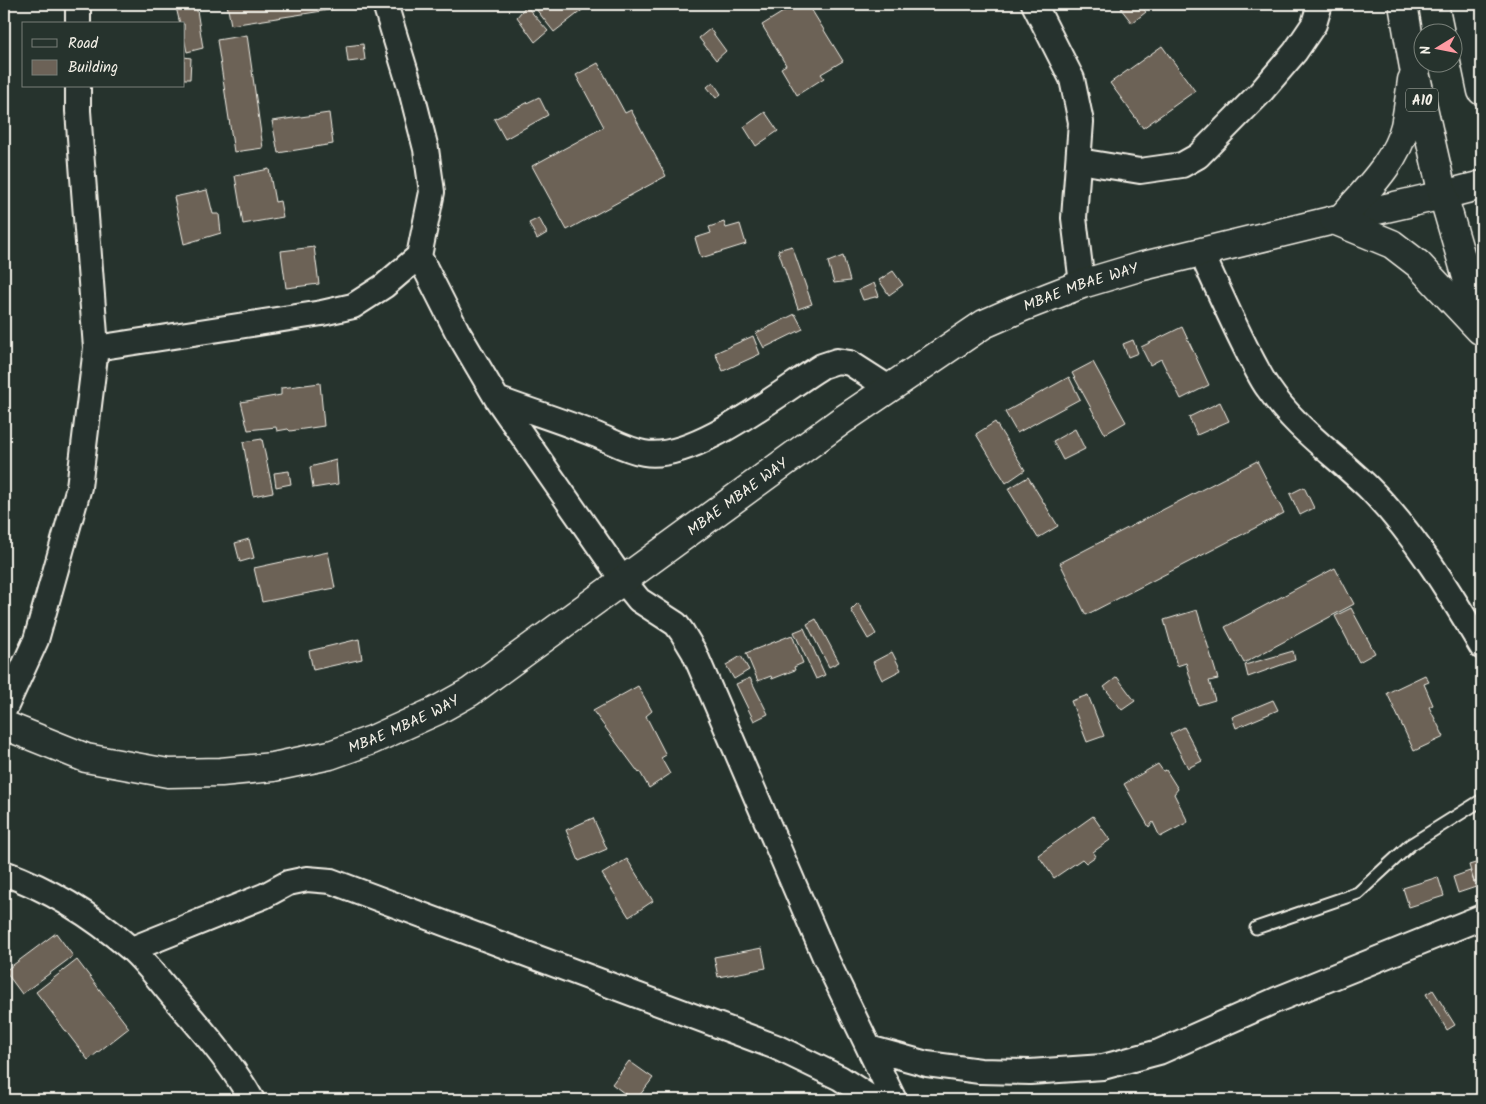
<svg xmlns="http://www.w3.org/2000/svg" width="1486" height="1104" font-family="Kalam,sans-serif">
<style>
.building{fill:#6c6257;stroke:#f4f1e8}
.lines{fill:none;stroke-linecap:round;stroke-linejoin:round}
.lane-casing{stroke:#f4f1e8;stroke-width:15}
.street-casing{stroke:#f4f1e8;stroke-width:28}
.secondary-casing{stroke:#f4f1e8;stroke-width:31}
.primary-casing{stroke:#f4f1e8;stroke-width:31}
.lane{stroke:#26332d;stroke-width:11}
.street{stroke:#26332d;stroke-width:24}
.secondary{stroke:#26332d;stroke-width:28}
.primary{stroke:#26332d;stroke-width:28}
.labels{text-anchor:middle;stroke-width:4;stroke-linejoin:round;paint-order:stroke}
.shield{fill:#26332d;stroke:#b6b8b0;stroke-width:1}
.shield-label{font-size:14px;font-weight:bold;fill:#f4f1e8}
.street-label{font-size:15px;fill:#f4f1e8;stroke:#26332d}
</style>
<rect width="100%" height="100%" fill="#26332d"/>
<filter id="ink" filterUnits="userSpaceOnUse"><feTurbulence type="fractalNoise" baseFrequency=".02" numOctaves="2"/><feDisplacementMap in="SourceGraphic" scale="10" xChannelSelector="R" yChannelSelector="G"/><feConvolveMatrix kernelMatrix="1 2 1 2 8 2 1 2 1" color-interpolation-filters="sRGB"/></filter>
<g filter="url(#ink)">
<path class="building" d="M190,4H196L203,48L187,52L184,38V24H180L176,7Z
M227,4H341L342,8L231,25Z
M532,4H590L554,32Z
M796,4H808L843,61L821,74L824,78L797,95L781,68L786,65L762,25Z
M1127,4H1138L1146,12L1132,23L1121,9Z
M526,6L548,31L535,42L517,17Z
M710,29L726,51L716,60L699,38Z
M247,35L263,148L234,152L217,40Z
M363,44L365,60L348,62L346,46Z
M1162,46L1195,91L1143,128L1110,83Z
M184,57L191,58L190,79H184Z
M598,63L625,113L631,110L666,176L567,230L532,166L604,127L576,75Z
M713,82L721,94L716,98L707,87Z
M539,97L548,115L505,139L494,119Z
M765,112L778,131L756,146L744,127Z
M329,113L333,144L278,153L272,121Z
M269,169L275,202L280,201L283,217L243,224L235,176Z
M207,190L213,214H219L221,233L184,244L174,197Z
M539,218L547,233L537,239L529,223Z
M724,222L726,228L740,224L746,244L701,258L695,238L711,233L709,227Z
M792,246L812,304L798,309L778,250Z
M314,247L319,284L286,288L281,251Z
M843,256L850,281L834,283L828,262Z
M893,271L903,285L889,295L879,280Z
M874,283L879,296L863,300L859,290Z
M795,314L803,329L764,348L756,333Z
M1182,327L1209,385L1181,399L1161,359L1150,365L1141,347Z
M753,336L760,354L723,371L715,353Z
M1133,340L1138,353L1128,357L1123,344Z
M1093,362L1126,422L1105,434L1072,373Z
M1069,377L1080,399L1017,433L1005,412Z
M320,383L324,426L290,431L288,429L277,431L276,427L248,430L241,402L281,395V388Z
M1220,402L1229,421L1197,435L1189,417Z
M995,422L1025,470L1006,483L976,434Z
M1075,429L1085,449L1063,460L1053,441Z
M262,439L273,492L253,496L243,442Z
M336,460L338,484L313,488L310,467Z
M1257,461L1284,513L1086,615L1060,563Z
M289,471L291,484L276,487L274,473Z
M1028,477L1058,526L1038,538L1008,489Z
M1304,487L1314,508L1300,515L1290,494Z
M249,539L254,558L240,562L235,543Z
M328,552L335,588L262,602L254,568Z
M1335,568L1354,604L1244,663L1225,627Z
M858,603L876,634L868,639L851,610Z
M1351,608L1375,653L1359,662L1335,616Z
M1197,610L1218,679L1209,681L1215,700L1198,705L1186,663L1177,666L1164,620Z
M816,619L839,662L829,667L807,624Z
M804,628L825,675L816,679L794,632Z
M792,635L803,663L794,667L795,670L772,679L771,676L758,681L746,653Z
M359,639L362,659L313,670L309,651Z
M1293,651L1295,660L1248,677L1245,665Z
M892,652L901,670L882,680L873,662Z
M741,656L749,670L734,679L726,665Z
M1425,675L1429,682L1424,684L1433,705L1429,707L1444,737L1414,751L1387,693Z
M1117,677L1135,701L1122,710L1104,687Z
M750,678L768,714L754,721L736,684Z
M638,686L652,711L646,716L666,755L661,758L670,774L649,788L640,772L639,773L593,711Z
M1088,695L1104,736L1087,742L1071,701Z
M1273,700L1278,710L1236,728L1232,717Z
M1184,727L1202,761L1188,768L1170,734Z
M1158,764L1163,771L1166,770L1178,789L1174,794L1188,822L1160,837L1153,822L1149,827L1124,784Z
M1093,816L1110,840L1093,852L1096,856L1086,863L1082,859L1054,878L1038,855Z
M593,818L607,849L579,861L566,830Z
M627,859L653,901L629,917L602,874Z
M1482,861V880L1474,882L1469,865Z
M1470,871L1476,887L1458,893L1453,877Z
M1438,877L1444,896L1409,907L1403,888Z
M56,933L73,956L22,994L5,971Z
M762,948L766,968L718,977L714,957Z
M77,960L129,1028L88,1060L36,992Z
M1433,990L1455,1025L1447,1030L1426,994Z
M629,1061L653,1078L636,1100H633L612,1084Z"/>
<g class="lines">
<g class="lane-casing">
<path id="lane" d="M1256,928L1358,893L1410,845L1482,800"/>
</g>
<g class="street-casing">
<path id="street" d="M78,4V24
M385,4L410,86L426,149L432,192L419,256L457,331L497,399L622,579L639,600L676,624L682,632L694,652L825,957L894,1100
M1034,4L1072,79L1081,122L1074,218L1082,284
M1079,161L1140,171L1182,165L1198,156L1260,93L1295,52L1314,24L1320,4
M1201,252C1218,289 1234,326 1253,362C1258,371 1262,380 1268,388C1295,428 1334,454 1368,487C1414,533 1449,591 1482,647
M96,348L322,313L353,306L384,286L419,256
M497,399C529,411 562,421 594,434C610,440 626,450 644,453C694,462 780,392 822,366L837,361L850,363L889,388
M4,710L36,640L79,487L96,348L78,111V86
M4,873C49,889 94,917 131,949C149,965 165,988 181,1006C207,1035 233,1066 252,1100
M132,949L264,896L288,883L307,879L331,881L776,1047L840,1078L874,1100
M869,1048L927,1064L980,1071L1030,1072L1103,1067L1159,1052L1276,1000L1482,917"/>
</g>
<g class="secondary-casing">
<g id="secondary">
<path id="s1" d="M4,725L86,758L168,773L221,772L273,767L330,755L372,740L436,711L470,692L841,421L984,324L1023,307L1082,284L1139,267L1342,218L1443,195L1482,185"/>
</g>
</g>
<g class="primary-casing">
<path id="primary" d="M1403,4L1414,68L1443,195L1482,329
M1464,4L1482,91
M1342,218C1366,190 1396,162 1405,126C1408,111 1410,95 1412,80
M1334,220L1392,244L1418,264L1480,330"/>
</g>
<use href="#lane" class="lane"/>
<use href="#street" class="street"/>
<use href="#secondary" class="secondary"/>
<use href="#primary" class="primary"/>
</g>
</g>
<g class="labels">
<rect class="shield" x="1406" y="88.5" width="32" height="23" rx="4"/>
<g class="shield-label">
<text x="1422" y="105">A10</text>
</g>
<g class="street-label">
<text dy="5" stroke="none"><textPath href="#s1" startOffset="1225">MBAE MBAE WAY</textPath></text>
<text dy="5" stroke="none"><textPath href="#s1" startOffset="820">MBAE MBAE WAY</textPath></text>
<text dy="5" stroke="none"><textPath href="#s1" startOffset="415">MBAE MBAE WAY</textPath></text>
</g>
</g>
<rect width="1486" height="1104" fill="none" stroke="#26332d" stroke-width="20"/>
<rect x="10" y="10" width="1466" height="1084" fill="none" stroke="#f4f1e8" stroke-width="2" filter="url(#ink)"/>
<rect x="22" y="22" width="162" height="65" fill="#26332d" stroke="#787f78"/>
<rect x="32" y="39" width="25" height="8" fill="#26332d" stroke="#787f78"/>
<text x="68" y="48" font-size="15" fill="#f4f1e8">Road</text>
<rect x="32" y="60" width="25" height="15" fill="#6c6257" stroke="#787f78"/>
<text x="68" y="72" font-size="15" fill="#f4f1e8">Building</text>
<g transform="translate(1438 48) rotate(260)"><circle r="24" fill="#26332d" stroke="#787f78"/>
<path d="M0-4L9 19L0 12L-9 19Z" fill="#ff9aa2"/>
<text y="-8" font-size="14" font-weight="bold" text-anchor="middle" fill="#f4f1e8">N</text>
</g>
</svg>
